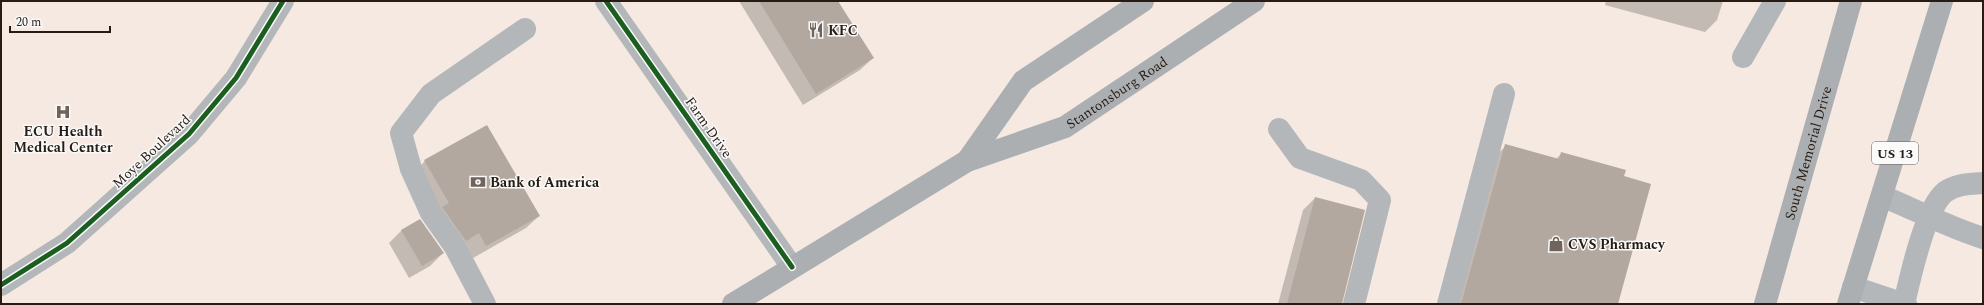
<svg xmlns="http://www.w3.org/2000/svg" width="1984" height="305" font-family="Spectral,serif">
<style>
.shadow{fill:#0003}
.building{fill:#b2a8a0}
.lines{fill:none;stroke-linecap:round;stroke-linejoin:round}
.minor{stroke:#b3b7ba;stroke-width:22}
.major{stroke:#acafb2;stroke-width:22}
.cycleway-casing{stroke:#fafafa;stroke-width:8}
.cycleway{stroke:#1b5e20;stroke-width:5}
.labels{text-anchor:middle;stroke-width:3;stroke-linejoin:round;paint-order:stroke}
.shield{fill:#fafafa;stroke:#665e58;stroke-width:1}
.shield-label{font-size:13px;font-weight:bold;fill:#271b12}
.poi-label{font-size:14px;font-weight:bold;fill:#271b12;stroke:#fafafa;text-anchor:start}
.street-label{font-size:14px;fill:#271b12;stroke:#fafafa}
</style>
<rect width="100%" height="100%" fill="#f5e9e2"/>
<path class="shadow" d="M739,1H837L873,58L860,70L803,105Z
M1606,1H1723L1717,20L1705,32L1605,5Z
M1506,146L1556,159L1562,153L1623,177L1617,304H1453L1493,158Z
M425,161L539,216L526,228L473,258L466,245L412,174Z
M1315,198L1341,304H1278L1303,210Z
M420,221L443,253L430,266L409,278L389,243L401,231Z"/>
<path class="building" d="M759,1H838L874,58L816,94Z
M487,125L540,216L486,246L479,233L466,241L442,207L449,203L424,160Z
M1505,144L1559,159L1561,152L1626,170L1624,176L1651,184L1618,304H1461Z
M1315,197L1365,210L1342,304H1287Z
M420,219L444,253L422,266L401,230Z"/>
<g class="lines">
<path class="minor" d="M606,1L792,267
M1743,57L1775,1
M1279,129L1300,158L1361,180L1380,200L1354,304
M1882,196C1916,210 1948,227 1983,238
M1,285L67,243L189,134L236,78L283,1
M1853,287L1904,304
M485,304L455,247L431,213L411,169L401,133L431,94L525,29
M1448,304L1504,94
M1906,304H1904C1910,278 1925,208 1945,192C1956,184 1970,184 1983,183"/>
<g class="major">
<path d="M967,161L1023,81L1143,1"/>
<path id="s1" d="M733,304L967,161L1065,127L1254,1"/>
<path id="s2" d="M1765,304L1851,1"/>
<path d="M1848,304L1942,1"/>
</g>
<g class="cycleway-casing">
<path id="cycleway" d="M606,1L792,267
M1,285L67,243L189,134L236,78L283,1"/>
</g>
<use href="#cycleway" class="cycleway"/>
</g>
<defs>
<g id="restaurant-bare" transform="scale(1.2)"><path d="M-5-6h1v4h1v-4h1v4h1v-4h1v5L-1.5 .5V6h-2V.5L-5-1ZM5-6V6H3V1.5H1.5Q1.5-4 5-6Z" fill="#6f635b" stroke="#fafafa" stroke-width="2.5" paint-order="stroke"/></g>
<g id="hospital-bare" transform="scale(1.2)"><path d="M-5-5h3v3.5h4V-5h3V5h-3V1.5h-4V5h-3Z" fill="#6f635b" stroke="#fafafa" stroke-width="2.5" paint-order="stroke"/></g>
<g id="bank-bare" transform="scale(1.2)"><path d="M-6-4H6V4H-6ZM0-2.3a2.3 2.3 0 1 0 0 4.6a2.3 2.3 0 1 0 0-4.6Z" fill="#6f635b" stroke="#fafafa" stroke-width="2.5" paint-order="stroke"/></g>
<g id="shop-bare" transform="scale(1.2)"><path d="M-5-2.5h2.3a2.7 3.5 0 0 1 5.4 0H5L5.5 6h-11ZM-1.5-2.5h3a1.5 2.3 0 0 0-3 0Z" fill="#6f635b" stroke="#fafafa" stroke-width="2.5" paint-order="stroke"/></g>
</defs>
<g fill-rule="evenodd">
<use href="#restaurant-bare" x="816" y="30"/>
<use href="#hospital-bare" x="63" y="112"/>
<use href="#bank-bare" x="478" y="182"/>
<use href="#shop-bare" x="1556" y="244"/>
</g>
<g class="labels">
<rect class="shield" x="1872" y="142" width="46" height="22" rx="3"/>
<g class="shield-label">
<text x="1895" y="158">US 13</text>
</g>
<g class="poi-label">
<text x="828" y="35">KFC</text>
<text x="63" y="136" text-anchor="middle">ECU Health<tspan x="63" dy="16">Medical Center</tspan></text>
<text x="490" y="187">Bank of America</text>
<text x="1568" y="249">CVS Pharmacy</text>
</g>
<g class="street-label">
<text dy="5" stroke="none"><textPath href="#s1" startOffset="440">Stantonsburg Road</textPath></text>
<text transform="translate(709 127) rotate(55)" y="5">Farm Drive</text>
<text transform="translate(151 151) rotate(-43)" y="5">Moye Boulevard</text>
<text dy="5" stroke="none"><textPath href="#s2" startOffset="157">South Memorial Drive</textPath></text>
</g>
</g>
<rect width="1984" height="305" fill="none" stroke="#271b12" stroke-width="4"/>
<path d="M10 26v6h100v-6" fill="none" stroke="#271b12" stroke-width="2"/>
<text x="16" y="26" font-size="12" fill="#271b12" stroke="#fafafa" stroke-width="3" paint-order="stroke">20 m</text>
</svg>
